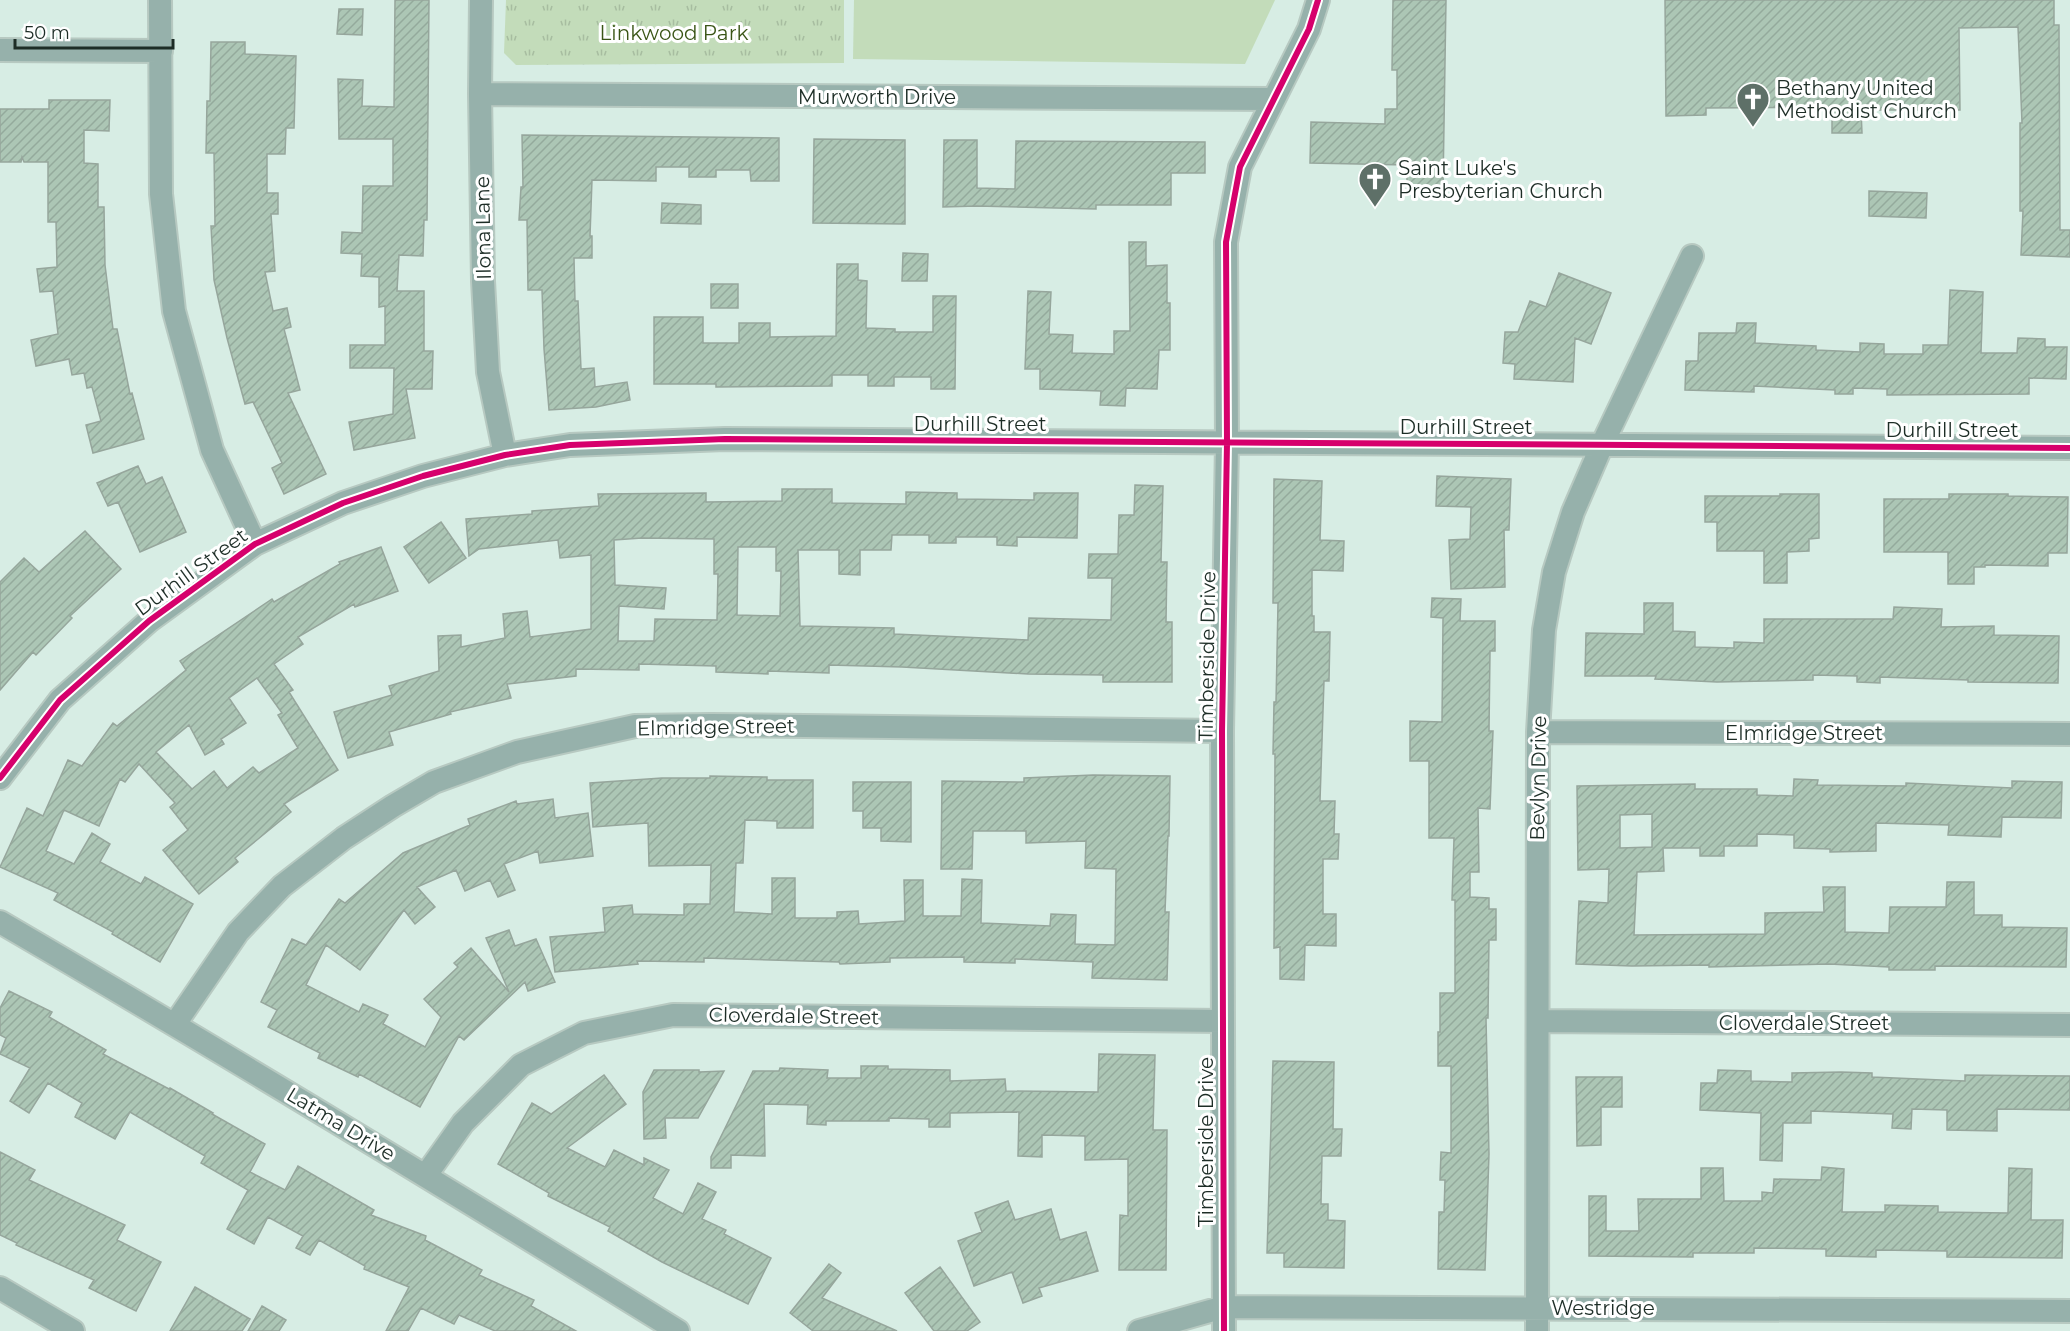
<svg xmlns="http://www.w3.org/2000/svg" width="2070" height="1331" font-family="Montserrat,sans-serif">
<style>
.green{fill:#c3dcba}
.park{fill:url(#park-tufts)}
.building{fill:url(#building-hatch);stroke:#96a69c;stroke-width:1.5;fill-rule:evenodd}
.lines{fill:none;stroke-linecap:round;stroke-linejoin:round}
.minor-casing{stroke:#b7c9c1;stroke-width:26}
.minor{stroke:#96b1ab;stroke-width:22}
.cycleway-casing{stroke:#fff;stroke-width:10}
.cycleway{stroke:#d6006c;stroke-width:6}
.labels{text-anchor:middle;stroke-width:6;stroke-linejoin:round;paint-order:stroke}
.park-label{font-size:20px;fill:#3a5516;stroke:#fff}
.poi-label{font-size:20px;fill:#1d2d26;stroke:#fff;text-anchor:start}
.street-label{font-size:20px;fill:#1d2d26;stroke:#fff}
</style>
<defs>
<pattern id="park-tufts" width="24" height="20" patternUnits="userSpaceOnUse" patternTransform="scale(1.5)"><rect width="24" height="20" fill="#c3dcba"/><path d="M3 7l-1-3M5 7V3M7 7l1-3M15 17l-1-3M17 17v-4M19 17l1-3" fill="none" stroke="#a7bda0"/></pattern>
<pattern id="building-hatch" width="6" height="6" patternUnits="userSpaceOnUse" patternTransform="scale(1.5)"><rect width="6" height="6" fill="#acc6b5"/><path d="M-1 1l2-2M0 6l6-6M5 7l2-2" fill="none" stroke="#94aa9c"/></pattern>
</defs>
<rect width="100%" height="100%" fill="#d7ede4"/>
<path class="green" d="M854,0H1275L1245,64L853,59Z"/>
<path class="park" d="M506,0H844V63L516,65L504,53Z"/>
<path class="building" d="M395,0H429L427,220H424L423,256L399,255L397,291H424V351H433L432,389H406L415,438L354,450L349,422L393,414L394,368H350V345H385V306L379,307V277L361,276L362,254L341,253L342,232L362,233L363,186H393V139H339L338,79L363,80L362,106L394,107Z
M1393,0H1446L1443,187L1407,186V165L1310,163L1311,122L1385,124V109H1397V70H1392Z
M1665,0H2054V25H2059L2060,230H2070V257L2021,255L2023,211H2020V123H2022L2018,27L1959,28L1960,110H1861L1862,133H1832V107L1706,108V115L1666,116Z
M339,9H363L362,35L337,34Z
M211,42H245V54L296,56L294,128H286L285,154H267V193H278V214H271L275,271L265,272L273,311L287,308L291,327L284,329L300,390L288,393L326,474L284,494L272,468L282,463L253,402L245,404L227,338L214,280L211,226H215L214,153H206L207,101H210Z
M49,100H110L109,131L84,130V163L98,164V207H104L105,265L113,329H117L130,394L132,393L144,439L93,453L86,425L101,421L92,387L87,388L84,373L72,375L69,359L36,366L31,340L58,334L53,291L40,292L37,269L57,267L56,222H48V162H24L22,157L21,162H0V109H49Z
M522,135L779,138V181H751L750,170H716V177H689V167H656V181L592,180L590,236H592V258H574L575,301H578L581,369L594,368L595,387L627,382L630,400L596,407L549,410L544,349L542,290H528L527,220H519L521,187H523Z
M814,139L905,140V224L813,223Z
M944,140H977V188L1015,189L1016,141L1205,142V173H1171V205H1096V209L977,206L943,207Z
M1869,191L1927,193L1926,218L1869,216Z
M662,203L701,205V224L661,223Z
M1129,242H1146V266L1167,265V303H1170V350H1159L1157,389L1126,388L1125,406L1100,405L1101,391L1040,389V369H1025L1028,291L1051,292L1049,334L1073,335L1072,353L1114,354V331H1130Z
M903,253L928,254L927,281H902Z
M837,264H858V280L867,281L866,328L895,329V332H933V296H956L955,389H931V377H894V386H868V375H832V386L716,387V384H654V317H703V343H739V323H770V337L836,336Z
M1559,273L1611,293L1591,344L1575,338L1573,382L1514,379L1515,364L1503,363L1505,332H1518L1530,301L1546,307Z
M711,284H738V308H711Z
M1950,290L1983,292L1981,353H2017L2018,338L2045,339V347H2067L2066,379L2029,378V394L1887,395V389L1853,388V394H1835V390L1754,386V392L1685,390L1686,361H1698L1699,333H1736L1737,323H1756L1755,343L1816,346V350L1860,352V343L1884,344V354H1923V345H1948Z
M138,466L146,484L162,477L186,532L140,552L118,502L108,506L97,483Z
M1437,476L1511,479L1509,530H1504L1505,587L1451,589L1449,540L1470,539L1471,507L1436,506Z
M1274,479L1322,481L1320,540L1344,541L1343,571L1312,570V616H1314V632H1330L1329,681H1324L1320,801H1335L1334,834H1339L1338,859H1323V914H1336V946L1305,945L1304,980L1280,979V947L1274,948L1275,754H1273L1274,702H1276L1278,603H1273Z
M1135,485L1163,486L1161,562H1167L1166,622H1172V682H1103V675L1028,674L902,667L829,665V673L768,671V674L716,672V666L639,664V670L576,669V676L507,684L511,698L450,712L451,714L389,732L393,745L348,758L334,712L392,695L389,686L439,671L438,636L461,635V647L505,638L503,614L527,611L530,637L591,629V555L560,558L558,540L479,549L469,556L466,519L532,514V511L599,506L598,494L706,493V502L782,501V489H832V503L906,504V492L957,493V499L1034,500V493H1078L1077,538L1017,537V546L997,545V537H956V543H929V535H892L891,550H860V575L839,574V550H798L800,626L894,628V634L1028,640L1029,618L1111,620L1112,578H1088L1089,554H1118L1119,515H1134ZM642,538L714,539V574H718L717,620L655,619L654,641H618L619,606L664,609L666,588L615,585L614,540ZM738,547H776V571H781L780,616L737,615Z
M1780,494H1819V538L1809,539V551L1787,552V583H1764V551H1717V522H1705V496H1780Z
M1949,494H2008V496L2068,497L2067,553H2048V566L1985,565V567H1974V584H1948V552H1884V499H1949Z
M441,522L466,558L429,583L404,547Z
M85,531L121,569L70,616L72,618L36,655L33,652L0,690V582L24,558L39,572Z
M381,547L398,591L355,607L354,604L298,637L303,644L274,664L293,690L289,692L338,770L284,804L291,812L235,858L238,862L199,894L163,850L188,830L170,807L175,803L139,764L125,782L120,779L99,826L64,810L46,851L74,864L92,833L110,844L100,862L141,884L145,877L193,904L160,962L112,934L113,932L54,900L58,893L0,867L27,808L43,816L68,760L82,766L113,723L117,726L186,670L180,661L272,599L274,602L340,564L339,562ZM257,678L282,713L278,715L298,748L259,773L253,767L227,788L214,771L192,789L156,752L189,725L205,755L224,744L221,739L246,723L229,698Z
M1432,598L1461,599L1460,621H1495V651H1490L1489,731H1493L1490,809L1478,808L1479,872H1470V897L1489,898V909H1496V940H1489L1488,1018H1486L1489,1154L1485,1270L1438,1269L1439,1212H1444L1445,1180H1440L1441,1152L1451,1153V1066H1438V1032H1440V993H1455V900H1452L1454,838H1429V761H1410V721L1442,722L1443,618L1431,617Z
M1644,603H1673V631L1695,632V647L1734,648V642L1764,643V619H1893L1894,607L1942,609L1941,627L1994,626V635L2059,636L2058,683L1968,682V680L1880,677V683L1857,682V676L1813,675V680L1717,682L1655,679L1656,676H1585L1586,633L1644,634Z
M1093,775L1170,776L1169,836H1168L1165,912H1169L1167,980L1092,978L1093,962L1015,959V963L964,962V957L890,958V962L840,964L839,962L704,958V962L637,961L638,964L555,972L550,937L605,932L603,908L632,905L633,914L684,915V904H710L711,865L649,866L648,823L593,827L590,783L662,778H710V776L767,777V780H813V828H777V821L745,820L743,863H736L734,912L772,914V878H795V918H837V912L858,911L859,924L905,921L904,880H923V916H961L962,879L982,880L981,923L1050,926L1051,914L1076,915L1075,944L1115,945L1116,869L1085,868L1086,841L1026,843V831H973L972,869H941L942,781L1024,782V778Z
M1794,779L1818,780L1817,785L1906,786V783L2012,788V781L2062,782L2061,818L2002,817L2001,837L1948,835L1949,825L1876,823V851L1830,852V849L1794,848V835L1757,834V846H1724V856H1700V848H1663L1664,871L1637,872L1634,935L1765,934V913L1824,912L1823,887H1845V932L1889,933L1890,907H1946L1947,882H1974V915H2002V927L2067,928L2066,967L1935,966V970H1889V967L1829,964L1709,967V965L1632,966L1576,964L1579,901L1608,903L1609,869L1578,870L1577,786L1695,784V789H1757V795L1793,796ZM1652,814V847L1620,848V815Z
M853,782H911V842L881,841V828H863V811H853Z
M553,799L555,818L588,813L593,856L540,863L538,851L504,864L515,890L498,897L490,880L465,891L456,870L417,887L435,907L415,924L404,910L360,970L326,945L306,985L359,1012L363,1004L388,1015L383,1024L425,1047L441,1017L424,999L458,967L454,963L471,948L509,992L486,938L509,930L515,946L536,939L555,982L528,991L525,982L464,1040L459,1036L420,1107L359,1074L358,1077L318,1058L320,1053L268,1027L277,1010L261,1002L292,939L306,945L339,899L345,903L403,853L470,825L468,819L516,801L517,804Z
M9,991L52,1012L49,1017L106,1050L103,1054L169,1089L170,1088L213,1113L212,1114L265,1144L250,1172L285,1190L298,1166L374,1210L371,1215L426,1236L425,1240L482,1270L479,1275L534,1300L531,1306L576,1331H495L459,1315L454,1324L421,1308L408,1331H386L409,1287L364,1269L365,1266L319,1240L310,1255L296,1248L303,1236L268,1217L254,1244L227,1229L248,1190L201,1163L205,1156L130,1112L115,1139L75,1117L82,1103L48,1083L29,1113L10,1101L30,1068L0,1054L6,1038L0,1035V1008Z
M1099,1054L1155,1055L1153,1130H1167L1166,1270H1119L1120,1215L1128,1216V1159L1085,1160V1136L1042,1135V1157L1018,1156L1019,1112L950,1113V1127H929V1119L889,1118V1121H826V1125L807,1124L808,1105L764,1104L765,1156L731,1155V1168H711V1157L753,1071H779L780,1068L828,1070L827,1078H861V1066H888V1069L950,1070V1081L1005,1079L1006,1091L1098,1092Z
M1273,1061L1334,1062L1333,1129H1342L1341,1156H1322L1321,1204H1328V1220L1345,1221L1344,1268L1284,1267V1253H1267Z
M654,1070H699V1072L724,1071L698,1118H665L666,1138L644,1139L643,1092Z
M1718,1070L1751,1071V1081L1792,1082V1073L1841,1072L1872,1073V1077L1965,1081V1075L2070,1076V1110L1997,1109V1131L1947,1130V1110L1912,1109L1911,1129L1892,1128L1893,1114L1811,1111V1123H1783L1782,1161L1760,1160L1761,1113L1700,1110L1701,1083H1717Z
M604,1075L626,1104L567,1148L605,1167L614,1150L644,1165V1158L669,1170L653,1198L683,1214L698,1183L716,1192L702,1219L726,1230L724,1234L771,1258L748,1304L662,1262L608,1231L610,1227L548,1196L549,1193L498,1164L532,1103L551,1114Z
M1576,1077H1622V1107H1601V1145L1577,1146Z
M0,1152L35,1170L29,1180L125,1225L117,1240L161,1262L136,1311L89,1288L94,1280L16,1245L17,1243L0,1235Z
M1822,1167L1844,1169L1842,1212H1885V1205L1938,1206V1212L2008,1213L2009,1168L2032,1169L2031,1220H2063L2062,1258L1947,1257V1251L1876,1250V1257L1826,1256V1249L1754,1248V1253H1693V1257L1589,1256V1196H1606V1231H1639L1638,1199H1701V1168H1723L1724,1201H1762V1192L1773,1193L1774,1179L1821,1180Z
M1008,1201L1015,1220L1051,1209L1060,1240L1086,1232L1098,1271L1039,1288L1042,1296L1023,1303L1012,1272L974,1286L958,1241L982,1232L975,1213Z
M829,1264L841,1273L822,1298L897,1331H813L790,1313Z
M940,1267L980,1322L967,1331H934L905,1293Z
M195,1287L250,1319L242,1331H170Z
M262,1306L286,1320L279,1331H248Z"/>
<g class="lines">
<g class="minor-casing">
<path id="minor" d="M160,0L161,194L174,311L212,450L255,544
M481,0L480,94L483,281L488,372L505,455
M0,50L161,51
M480,94L1273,99
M1538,732L2070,734
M0,778L60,700L149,621L255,544L343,503L423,476L505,455L570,445L725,439L2070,448
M0,922C228,1055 453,1192 678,1331
M1538,1021L2070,1025
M175,1024L238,932L282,886L344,838L393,806L434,782L517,752L635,726L711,725L1222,731
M426,1175L463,1123L521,1065L584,1033L673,1015L1222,1021
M0,1288L73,1331
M1139,1331L1224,1307L2070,1311
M1224,1331L1222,731L1227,443L1226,242L1240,167L1309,29L1318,0
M1537,1331L1538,732L1544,630L1554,572L1573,512L1602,445L1692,256"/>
</g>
<use href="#minor" class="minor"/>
<g class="cycleway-casing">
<path id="cycleway" d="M0,778L60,700L149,621L255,544L343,503L423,476L505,455L570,445L725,439L2070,448
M1224,1331L1222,731L1227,443L1226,242L1240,167L1309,29L1318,0"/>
</g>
<use href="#cycleway" class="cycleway"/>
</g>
<defs>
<g id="church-pin" transform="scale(1.725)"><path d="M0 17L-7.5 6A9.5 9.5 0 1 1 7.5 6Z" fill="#5e7068" stroke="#fff"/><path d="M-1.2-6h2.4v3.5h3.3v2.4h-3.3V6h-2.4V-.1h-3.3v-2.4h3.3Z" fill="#fff"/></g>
</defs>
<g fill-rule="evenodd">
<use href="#church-pin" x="1753" y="99"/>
<use href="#church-pin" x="1375" y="179"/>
</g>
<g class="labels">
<g class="park-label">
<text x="674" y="40">Linkwood Park</text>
</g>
<g class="poi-label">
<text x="1776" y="95">Bethany United<tspan x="1776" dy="23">Methodist Church</tspan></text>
<text x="1398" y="175">Saint Luke's<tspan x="1398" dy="23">Presbyterian Church</tspan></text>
</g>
<g class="street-label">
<text x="877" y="104">Murworth Drive</text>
<text transform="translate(483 228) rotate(-91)" y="7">Ilona Lane</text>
<text x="980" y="431">Durhill Street</text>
<text x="1466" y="434">Durhill Street</text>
<text x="1952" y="437">Durhill Street</text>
<text transform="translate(191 572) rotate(-36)" y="7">Durhill Street</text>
<text transform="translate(1207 656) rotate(-89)" y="7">Timberside Drive</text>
<text transform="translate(716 727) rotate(-1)" y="7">Elmridge Street</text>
<text x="1804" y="740">Elmridge Street</text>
<text transform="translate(1538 778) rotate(-89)" y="7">Bevlyn Drive</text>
<text transform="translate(794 1016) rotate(1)" y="7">Cloverdale Street</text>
<text x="1804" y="1030">Cloverdale Street</text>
<text transform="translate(341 1124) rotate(31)" y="7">Latma Drive</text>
<text transform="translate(1206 1142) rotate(-90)" y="7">Timberside Drive</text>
<text x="1603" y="1315">Westridge</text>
</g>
</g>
<path d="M15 39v9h158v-9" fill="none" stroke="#1d2d26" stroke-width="3"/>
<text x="24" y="39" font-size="18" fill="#1d2d26" stroke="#ffffff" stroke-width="4.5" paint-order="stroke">50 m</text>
</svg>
